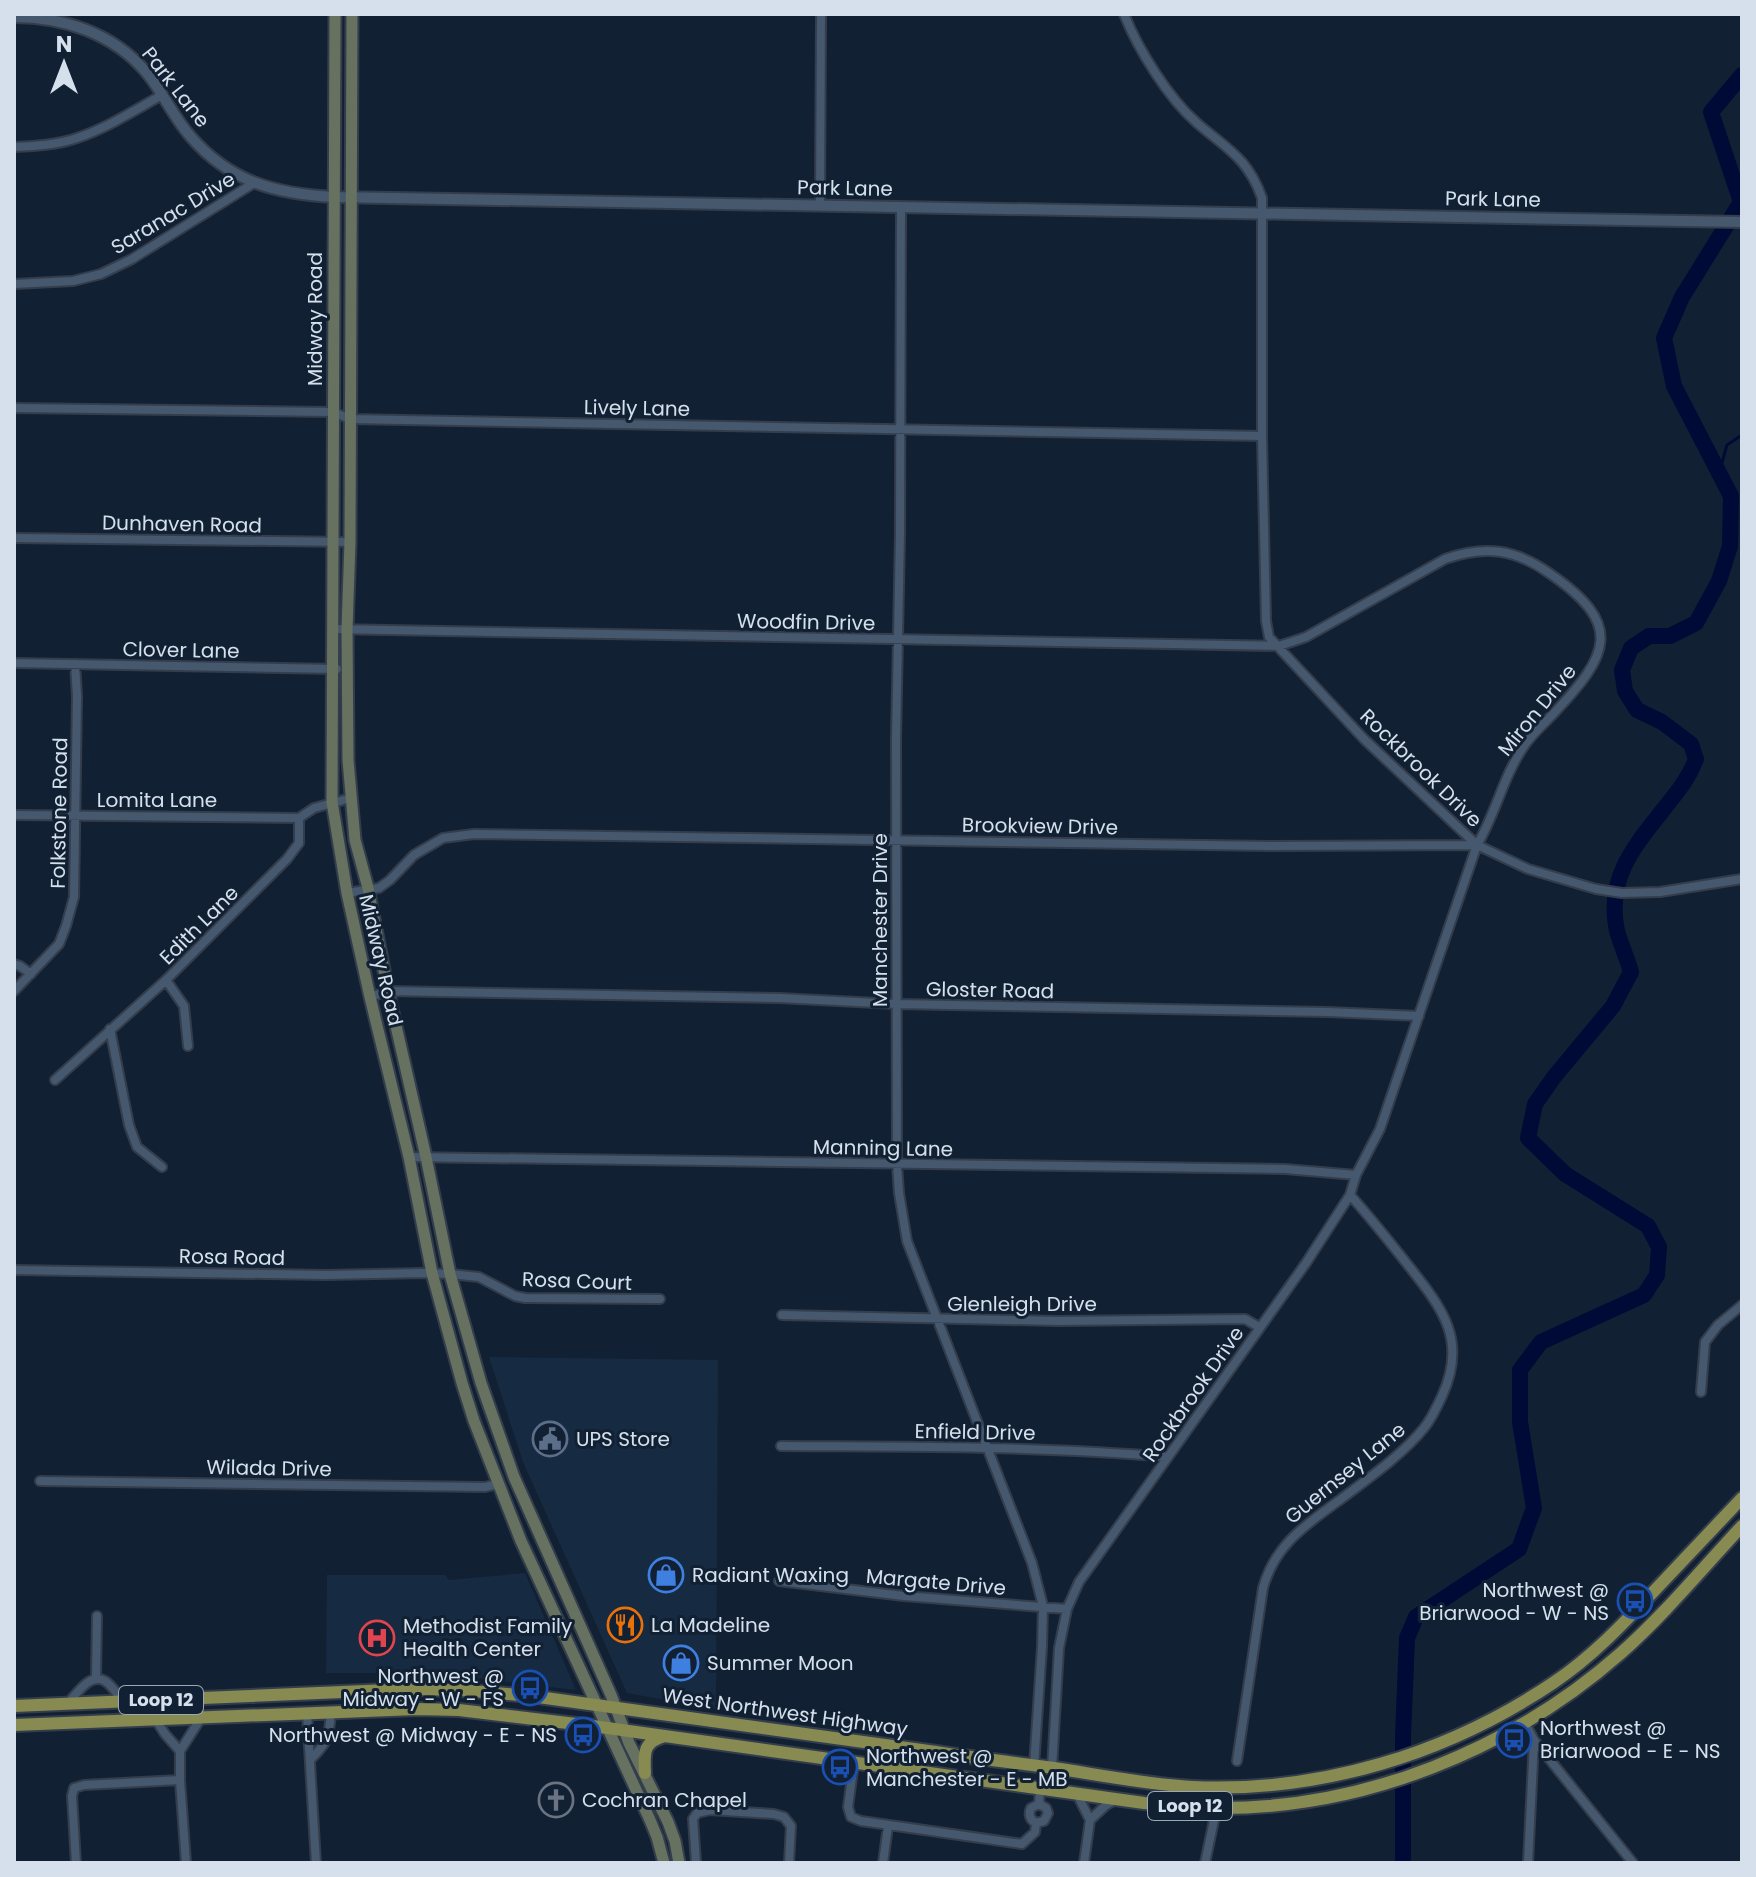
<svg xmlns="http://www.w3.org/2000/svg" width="1756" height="1877" font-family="Poppins,sans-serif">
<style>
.built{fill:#162a42}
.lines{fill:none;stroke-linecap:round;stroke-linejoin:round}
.stream{stroke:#000a36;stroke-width:3}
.river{stroke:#000a36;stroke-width:16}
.minor-casing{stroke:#343d4c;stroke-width:12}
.tertiary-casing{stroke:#343d4c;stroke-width:14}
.secondary-casing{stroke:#343d4c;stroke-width:15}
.primary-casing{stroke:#343d4c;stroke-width:16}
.minor{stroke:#46586e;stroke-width:8}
.tertiary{stroke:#46586e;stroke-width:10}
.secondary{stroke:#667160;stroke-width:11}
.primary{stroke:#878a51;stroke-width:12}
.labels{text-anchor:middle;stroke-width:6;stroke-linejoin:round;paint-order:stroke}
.shield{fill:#112133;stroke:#9aa7b4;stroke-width:2}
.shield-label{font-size:18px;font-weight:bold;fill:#d5e0ec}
.street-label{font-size:20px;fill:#d5e0ec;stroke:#112133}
.poi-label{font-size:20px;fill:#d5e0ec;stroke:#112133;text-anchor:start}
</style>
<rect width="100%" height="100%" fill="#112133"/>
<path class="built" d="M489,1357L718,1360L716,1709L627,1693L523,1462Z
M525,1573L576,1690L490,1680L452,1673H326L327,1575H445L449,1580Z"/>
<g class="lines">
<path class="stream" d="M1719,473L1727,445L1742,435"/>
<path class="river" d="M1403,1863V1736L1407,1638L1416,1617L1519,1549L1534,1508L1520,1422V1370L1541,1342L1644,1295L1657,1275L1659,1247L1648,1226L1565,1174L1528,1138L1535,1104L1554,1077L1613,1006L1631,972C1627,958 1621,945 1617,931C1606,879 1633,848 1663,810C1677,792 1688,780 1696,759L1691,744L1662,722L1637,710L1625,691L1622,670L1631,648L1649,636H1670L1696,623L1719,581L1730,546L1731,496L1674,386L1664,338L1682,297L1741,202L1711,112L1742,75"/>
<g class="minor-casing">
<path id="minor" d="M1124,14C1138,49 1168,98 1197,123C1227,149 1248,158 1262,198V436L1266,621L1269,637L1364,739L1477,845
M14,147C35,146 57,145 77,138C107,128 135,110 162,95
M820,206L821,14
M901,208L900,533L896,740L897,1165L899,1193L907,1241L1032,1563L1043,1606L1042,1647L1034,1766
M14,284L73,281L101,274L132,259L254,183
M14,408L333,412L350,419L1262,436
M14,538L350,542
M332,629L1279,646L1306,637L1445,559C1485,545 1515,549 1549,573C1625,625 1609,655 1553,714C1544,724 1532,734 1524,746C1503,777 1496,813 1477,845L1380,1129L1356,1175L1350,1195L1306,1263L1079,1582L1067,1609L904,1596L779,1581
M14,663L337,669
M14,815L299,818
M299,818L314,808L351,798
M347,893L379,888L390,880L414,855L443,838L474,834L1271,846L1477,845L1528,869L1596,889L1622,893L1660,892L1742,879
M14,964L20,966L31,974
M166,980L184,1006L188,1046
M14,991L59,944L66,926L74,897L77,696L75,664
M370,997L388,991L779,998L896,1004L1328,1012L1419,1016
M110,1029L129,1125L137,1147L162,1167
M55,1080L166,980L287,859L299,843V818
M409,1157L1285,1169L1356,1175
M14,1270L326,1275L424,1273L450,1274L479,1277L515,1296L525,1298L660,1299
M782,1315L1058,1321L1245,1319L1259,1327
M1701,1392L1705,1342L1718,1325L1742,1305
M781,1446C910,1447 1039,1446 1168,1457
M40,1481L485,1487L498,1484
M96,1679L97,1616
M68,1703C77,1694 90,1672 105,1681C112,1685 118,1696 123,1701
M307,1713L316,1863
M156,1720L165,1734L180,1751
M1525,1723L1534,1740L1633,1863
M311,1759C329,1741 329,1737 331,1712
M1237,1761L1263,1588C1275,1544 1307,1524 1341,1499C1369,1478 1403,1454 1424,1428C1432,1418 1437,1407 1442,1396C1468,1340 1442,1308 1408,1265C1389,1241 1370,1217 1350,1195
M854,1762L848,1807L851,1817L861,1821L1022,1844L1035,1832L1036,1823
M1052,1768L1059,1648L1067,1609
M1077,1794L1090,1820L1084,1863
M1039,1804L1046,1808L1048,1813L1044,1821L1036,1823C1030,1820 1028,1814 1031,1808L1039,1804L1040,1788
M1090,1820L1106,1805L1118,1799
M76,1863L72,1796L74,1788L84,1785L180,1780
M186,1863L180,1780V1751L201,1718
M696,1863L693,1819L697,1813L710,1810L774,1814L784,1817L791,1826L789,1863
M883,1863L888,1826
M1205,1863L1221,1787
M1528,1863L1534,1741"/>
</g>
<g class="tertiary-casing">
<path id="tertiary" d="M14,17C63,17 113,33 146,72C163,92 173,117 191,137C230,182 276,194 334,197L1742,222"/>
</g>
<g class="secondary-casing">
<path id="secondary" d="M335,14L332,802L347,893L370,997L409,1157L432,1273L462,1383L474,1421L521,1541L650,1820L657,1837L664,1863
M352,14L350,542L347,629L348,760L355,840L368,888L388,991L426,1157L450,1274L481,1383L514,1477L611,1695L629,1743L668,1822L675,1841L679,1863"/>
</g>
<g class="primary-casing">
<path id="primary" d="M14,1706L413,1689L461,1690L531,1696C666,1715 801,1734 936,1752C976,1758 1015,1763 1054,1768C1100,1775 1145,1784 1192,1787C1320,1793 1447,1754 1553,1683C1592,1657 1624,1623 1656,1589C1684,1559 1713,1529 1742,1498
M364,1706L385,1700L407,1698L413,1689
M14,1725L416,1709L459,1710L593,1726L1144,1803C1168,1805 1192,1808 1217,1808C1364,1809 1511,1750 1621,1653C1664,1615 1702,1569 1742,1526
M645,1773C644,1752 643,1742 665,1736"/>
</g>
<use href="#minor" class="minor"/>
<use href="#tertiary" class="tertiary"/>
<use href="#secondary" class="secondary"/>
<use href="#primary" class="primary"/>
</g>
<defs>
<g id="civic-ring" transform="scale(1.8)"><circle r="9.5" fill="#112133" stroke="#5c6f8a" stroke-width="1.5"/><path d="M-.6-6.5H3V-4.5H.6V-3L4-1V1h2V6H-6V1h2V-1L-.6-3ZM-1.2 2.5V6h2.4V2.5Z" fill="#5c6f8a"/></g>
<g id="shop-ring" transform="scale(1.8)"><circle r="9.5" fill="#112133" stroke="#3f7fe0" stroke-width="1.5"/><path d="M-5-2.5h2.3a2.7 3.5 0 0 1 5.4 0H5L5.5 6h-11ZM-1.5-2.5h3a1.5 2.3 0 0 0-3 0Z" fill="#3f7fe0"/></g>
<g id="bus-ring" transform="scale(1.8)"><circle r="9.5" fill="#112133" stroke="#1a4fb4" stroke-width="1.5"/><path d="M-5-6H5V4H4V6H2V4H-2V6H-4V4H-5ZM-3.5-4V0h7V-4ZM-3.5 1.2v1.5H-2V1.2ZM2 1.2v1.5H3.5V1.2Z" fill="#1a4fb4"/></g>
<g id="restaurant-ring" transform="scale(1.8)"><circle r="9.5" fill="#112133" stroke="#e8710a" stroke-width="1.5"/><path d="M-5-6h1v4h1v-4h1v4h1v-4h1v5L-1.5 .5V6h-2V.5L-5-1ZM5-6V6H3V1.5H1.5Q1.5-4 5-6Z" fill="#e8710a"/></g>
<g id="hospital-ring" transform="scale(1.8)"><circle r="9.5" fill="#112133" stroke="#e0444e" stroke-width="1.5"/><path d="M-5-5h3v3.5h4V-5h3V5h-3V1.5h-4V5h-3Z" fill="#e0444e"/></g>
<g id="church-ring" transform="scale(1.8)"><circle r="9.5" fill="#112133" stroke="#6b7280" stroke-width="1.5"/><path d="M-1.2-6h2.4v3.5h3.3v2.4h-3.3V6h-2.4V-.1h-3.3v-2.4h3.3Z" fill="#6b7280"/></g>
</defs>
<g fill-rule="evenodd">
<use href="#civic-ring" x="550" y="1439"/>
<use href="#shop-ring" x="666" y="1575"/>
<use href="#bus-ring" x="1635" y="1601"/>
<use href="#restaurant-ring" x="625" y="1625"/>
<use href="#hospital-ring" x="377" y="1638"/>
<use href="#shop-ring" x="681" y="1663"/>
<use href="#bus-ring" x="530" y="1688"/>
<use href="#bus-ring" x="583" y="1735"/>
<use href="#bus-ring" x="1514" y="1740"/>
<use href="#bus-ring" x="840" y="1767"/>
<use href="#church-ring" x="556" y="1800"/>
</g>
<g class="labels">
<g class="shield">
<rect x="119" y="1686" width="84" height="28" rx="6"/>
<rect x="1148" y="1792" width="84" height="28" rx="6"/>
</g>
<g class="shield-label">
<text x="161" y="1706">Loop 12</text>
<text x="1190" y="1812">Loop 12</text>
</g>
<g class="street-label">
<text transform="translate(176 87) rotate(52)" y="7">Park Lane</text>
<text transform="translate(845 188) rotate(1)" y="7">Park Lane</text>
<text transform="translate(1493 199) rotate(1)" y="7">Park Lane</text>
<text transform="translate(173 213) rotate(-31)" y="7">Saranac Drive</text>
<text transform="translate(315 319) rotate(-90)" y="7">Midway Road</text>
<text transform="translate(637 408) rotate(1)" y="7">Lively Lane</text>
<text transform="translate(182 524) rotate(1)" y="7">Dunhaven Road</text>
<text transform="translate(806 622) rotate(1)" y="7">Woodfin Drive</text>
<text transform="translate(181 650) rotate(1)" y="7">Clover Lane</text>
<text transform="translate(1537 710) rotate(-51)" y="7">Miron Drive</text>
<text transform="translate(1421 768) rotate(44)" y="7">Rockbrook Drive</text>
<text x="157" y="807">Lomita Lane</text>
<text transform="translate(59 813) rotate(-89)" y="7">Folkstone Road</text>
<text transform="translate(1040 826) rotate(1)" y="7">Brookview Drive</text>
<text transform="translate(880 920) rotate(-90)" y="7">Manchester Drive</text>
<text transform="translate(199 925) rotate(-45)" y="7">Edith Lane</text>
<text transform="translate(381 960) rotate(77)" y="7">Midway Road</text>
<text transform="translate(990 990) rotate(1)" y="7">Gloster Road</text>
<text transform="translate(883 1148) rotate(1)" y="7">Manning Lane</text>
<text transform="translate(232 1257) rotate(1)" y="7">Rosa Road</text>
<text transform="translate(577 1281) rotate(2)" y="7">Rosa Court</text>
<text x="1022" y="1311">Glenleigh Drive</text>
<text transform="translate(1193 1394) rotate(-55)" y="7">Rockbrook Drive</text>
<text transform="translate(975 1432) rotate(1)" y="7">Enfield Drive</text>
<text transform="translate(269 1468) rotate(1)" y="7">Wilada Drive</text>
<text transform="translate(1345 1473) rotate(-39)" y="7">Guernsey Lane</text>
<text transform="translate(936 1582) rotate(5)" y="7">Margate Drive</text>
<text transform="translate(785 1712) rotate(8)" y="7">West Northwest Highway</text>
</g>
<g class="poi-label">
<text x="576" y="1446">UPS Store</text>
<text x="692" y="1582">Radiant Waxing</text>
<text x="1609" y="1597" text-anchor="end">Northwest @<tspan x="1609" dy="23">Briarwood - W - NS</tspan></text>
<text x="651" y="1632">La Madeline</text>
<text x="403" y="1633">Methodist Family<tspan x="403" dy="23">Health Center</tspan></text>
<text x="707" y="1670">Summer Moon</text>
<text x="504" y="1683" text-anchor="end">Northwest @<tspan x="504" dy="23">Midway - W - FS</tspan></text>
<text x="1540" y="1735">Northwest @<tspan x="1540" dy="23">Briarwood - E - NS</tspan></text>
<text x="557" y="1742" text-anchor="end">Northwest @ Midway - E - NS</text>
<text x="866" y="1763">Northwest @<tspan x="866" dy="23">Manchester - E - MB</tspan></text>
<text x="582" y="1807">Cochran Chapel</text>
</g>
</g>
<rect width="1756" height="1877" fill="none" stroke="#d5e0ec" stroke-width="32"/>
<g transform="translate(64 64)" stroke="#112133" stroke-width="6" paint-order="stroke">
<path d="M0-6L14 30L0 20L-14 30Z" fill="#d5e0ec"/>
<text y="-12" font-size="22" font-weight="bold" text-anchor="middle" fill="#d5e0ec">N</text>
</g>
</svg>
